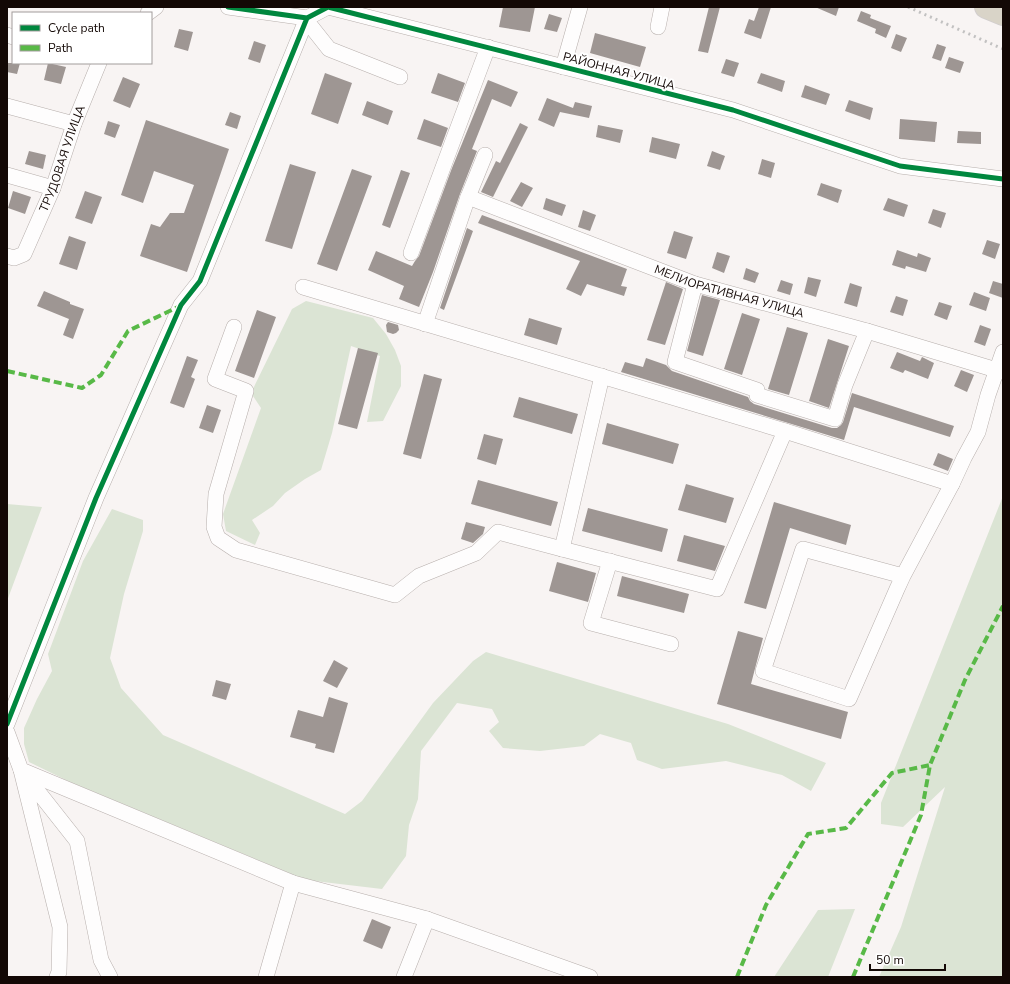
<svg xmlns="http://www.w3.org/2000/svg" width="1010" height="984" font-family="'Nunito Sans',sans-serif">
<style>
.green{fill:#dbe4d4}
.building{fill:#9e9693}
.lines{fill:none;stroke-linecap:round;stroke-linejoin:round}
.minor-casing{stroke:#b7afac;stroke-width:16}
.highway-casing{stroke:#d2cece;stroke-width:24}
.minor{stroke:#fefdfd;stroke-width:15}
.highway{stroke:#d9d4c8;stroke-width:22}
.rail{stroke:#c2c1c1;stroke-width:3;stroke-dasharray:2 4;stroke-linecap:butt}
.quiet{stroke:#58b947;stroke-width:4;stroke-dasharray:8 4;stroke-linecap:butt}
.cycleway-casing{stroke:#fff;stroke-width:8}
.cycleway{stroke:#00873e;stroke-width:5}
.labels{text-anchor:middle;stroke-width:4;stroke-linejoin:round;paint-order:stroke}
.street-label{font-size:12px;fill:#130805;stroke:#fff}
</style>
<rect width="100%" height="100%" fill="#f8f4f3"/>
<path class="green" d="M306,301L373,318L386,334L395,350L401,366V386L383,421L367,422L380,356L351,346L332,433L321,470L305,479L285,493L273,506L252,520L260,533L255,545L226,531L223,514L261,408L251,393L292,309Z
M1003,496V977H879L901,927L945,787L903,827L881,824V803Z
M7,504L42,507L7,601Z
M112,509L143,520V531L124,594L110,658L121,688L163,735L345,814L362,801L433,703L473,661L486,652L728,724L826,763L811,791L782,775L726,761L662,769L637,760L631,743L600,734L584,746L540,751L503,748L489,731L499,722L492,709L457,703L421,751L418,799L409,825L406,856L382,889L306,880L70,782L29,762L24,744V728L37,699L52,671L48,654L83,561Z
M855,909L828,977H774L818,910Z"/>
<path class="building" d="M503,7H535L530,32L499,27Z
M709,7H720L708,53L698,51Z
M759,7H771L761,39L744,33L749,19L754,21Z
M815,7H839L836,16Z
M861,11L871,15L870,18L891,26L886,38L875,33L876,29L857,21Z
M549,14L562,18L557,32L544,29Z
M179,29L193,32L188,51L174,47Z
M595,33L646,47L640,67L590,53Z
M896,34L907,38L901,52L891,48Z
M254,41L266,45L260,63L248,59Z
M937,44L946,47L941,61L932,58Z
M949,57L964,62L960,73L945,68Z
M726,59L739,63L734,77L721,73Z
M7,63H20L17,74L7,72Z
M48,63L66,67L61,84L44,80Z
M325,73L352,83L338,124L311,114Z
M438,73L465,83L458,102L431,93Z
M761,73L785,81L782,92L757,83Z
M123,77L140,84L130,108L113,101Z
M488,80L518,92L511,107L492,99L472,149L477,151L460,194L433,272L419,307L399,299L404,286L368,270L376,251L412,266L415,261L419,256L452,168Z
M805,85L830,94L826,105L801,97Z
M547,98L573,108L575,102L592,106L589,118L560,112L554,127L538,120Z
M849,100L873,108L870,120L845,111Z
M367,101L393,111L388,125L362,115Z
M230,112L241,116L237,129L225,125Z
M424,119L448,128L441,147L417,139Z
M900,119L937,122L935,142L899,139Z
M146,120L229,149L187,272L140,256L151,224L160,227L170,213H184L194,185L154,171L143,203L121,195Z
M108,121L120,125L115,138L104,134Z
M520,123L528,127L493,197L481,192L496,161L500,163Z
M598,125L623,130L620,143L596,137Z
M958,131L981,132V144L957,143Z
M652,137L680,144L676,159L649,152Z
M29,151L46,155L43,169L25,164Z
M712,151L725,156L720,170L707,166Z
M762,159L775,163L771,178L758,174Z
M290,164L316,172L292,249L265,241Z
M352,169L372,176L337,271L317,264Z
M401,170L410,173L390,228L382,225Z
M521,182L533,188L522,207L510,201Z
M821,183L842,190L838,203L817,195Z
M13,191L31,197L25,214L8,208Z
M85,191L102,197L92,224L75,218Z
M546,198L566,205L562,216L543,209Z
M888,198L908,205L904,217L883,210Z
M933,209L946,213L941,228L928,223Z
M583,210L596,215L590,231L578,227Z
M482,215L627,269L621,286L627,287L624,296L587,284L581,296L566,289L580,261L478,223Z
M467,228L473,231L444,310L440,308Z
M674,231L693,237L686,259L667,253Z
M69,236L86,242L77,270L59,264Z
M987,240L1000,244L995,259L982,254Z
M897,250L917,257L918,253L931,258L926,272L906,266L905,269L892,265Z
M717,252L730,256L724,273L712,268Z
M746,268L759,273L755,283L743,279Z
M808,277L821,280L816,297L804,293Z
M781,280L793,284L790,295L777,291Z
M993,281L1003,284V298L989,293Z
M666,282L683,289L665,345L647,340Z
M850,283L862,287L857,307L844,303Z
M44,291L70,302V304L84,309L73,339L63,335L69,319L37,306Z
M974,292L990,298L986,311L969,305Z
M702,295L720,300L703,356L687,351Z
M896,296L908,300L903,316L890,312Z
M939,302L952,306L947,320L934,315Z
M257,310L276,317L254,378L235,371Z
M742,313L760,319L742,375L724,369Z
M529,318L562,328L557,345L524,335Z
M388,322L398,325L399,330L396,333L393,334L387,332L386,325Z
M980,325L991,329L985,346L974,342Z
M787,327L808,333L789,395L768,389Z
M828,339L849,346L829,408L809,401Z
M358,348L378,353L357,429L338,424Z
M897,352L920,361L922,357L934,363L928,379L905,370L903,373L890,368Z
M187,356L198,360L191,377L195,379L184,408L170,403Z
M646,358L666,365L672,371L748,397L750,401L754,404L832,428H837L841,425L843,422L852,393L954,426L950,437L854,407L844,440L621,372L625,362L643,367Z
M961,370L974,375L967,392L954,386Z
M424,374L442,379L421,459L403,454Z
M519,397L578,414L572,434L513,417Z
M207,405L221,410L213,433L199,428Z
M607,423L679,444L673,464L602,444Z
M484,434L503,439L496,465L477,459Z
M938,453L953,459L948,471L933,465Z
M478,480L558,502L551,526L471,504Z
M686,484L734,498L726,523L678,510Z
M774,502L851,525L846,545L790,528L766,609L744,603Z
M588,508L668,529L662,552L582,531Z
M466,522L485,527L483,534L473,543L461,539Z
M684,535L725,546L715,571L677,561Z
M557,562L596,573L588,602L549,591Z
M622,576L689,594L684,613L617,596Z
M738,631L763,638L751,684L848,712L841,739L717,704Z
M334,660L348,668L337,688L323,681Z
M216,680L231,684L226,700L212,696Z
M329,697L348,703L334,753L315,748L316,744L290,737L298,710L323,717Z
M372,919L391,927L382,949L363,941Z"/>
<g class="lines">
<g class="minor-casing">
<g id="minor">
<path d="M228,7L307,18L328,7L733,110L900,166L1003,179"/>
<path d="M148,13L156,7"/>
<path d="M306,20L329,49L400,77"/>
<path d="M658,27L662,7"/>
<path d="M7,35L13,37"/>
<path d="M563,67L580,7"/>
<path d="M7,106L74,124"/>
<path d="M7,175L53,188"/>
<path id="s1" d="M468,197L695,284L867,331L1003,372"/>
<path d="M411,253L488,47"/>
<path id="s2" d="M7,256L14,258L24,254L53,188L74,124L99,63"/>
<path d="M695,284L675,362L757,390V395L835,419L845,385L867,331"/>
<path d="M303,287L785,431L952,484"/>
<path d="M425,324L468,197L485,155"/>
<path d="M234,327L215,379L246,391L216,494L214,527L218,538L236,550L395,595L419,576L476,553L498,532L562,549"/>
<path d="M602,376L562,549L717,589L785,431"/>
<path d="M610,561L591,623L671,644"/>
<path d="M903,576L803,549L763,671L849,699L897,589L903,576L952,484L964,458L978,432L988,395L1003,352"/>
<path d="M7,724L96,498L181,305L200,281L307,18"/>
<path d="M7,732L21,770L293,883L427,919L590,977"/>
<path d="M57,977L59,972L60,927L21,770L77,841L101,960L110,977"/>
<path d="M266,977L293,883"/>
<path d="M404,977L427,919"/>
</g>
</g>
<g class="highway-casing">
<path id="highway" d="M986,7L1003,14"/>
</g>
<use href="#minor" class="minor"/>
<use href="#highway" class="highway"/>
<path class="rail" d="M908,7L1003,49"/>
<path class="quiet" d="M7,371L82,388L101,375L128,331L180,306
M737,977L766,905L808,834L846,828L892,773L930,765
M853,977L921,815L930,765L965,680L1003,606"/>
<g class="cycleway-casing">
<path id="cycleway" d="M228,7L307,18L328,7L733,110L900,166L1003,179
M7,724L96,498L181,305L200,281L307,18"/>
</g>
<use href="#cycleway" class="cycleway"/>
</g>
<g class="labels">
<g class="street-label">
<text transform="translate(619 71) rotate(15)" y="4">РАЙОННАЯ УЛИЦА</text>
<text dy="4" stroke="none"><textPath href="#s2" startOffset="121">ТРУДОВАЯ УЛИЦА</textPath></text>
<text dy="4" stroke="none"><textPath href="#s1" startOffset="278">МЕЛИОРАТИВНАЯ УЛИЦА</textPath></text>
</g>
</g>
<rect width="1010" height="984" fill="none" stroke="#130805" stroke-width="16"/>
<rect x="12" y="12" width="140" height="52" fill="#ffffff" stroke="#a19c9b"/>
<rect x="20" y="25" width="20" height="6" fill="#00873e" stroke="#a19c9b"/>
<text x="48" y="32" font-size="12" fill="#130805">Cycle path</text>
<rect x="20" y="45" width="20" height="6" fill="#58b947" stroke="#a19c9b"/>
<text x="48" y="52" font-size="12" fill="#130805">Path</text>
<path d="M870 964v6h75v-6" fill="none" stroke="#130805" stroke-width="2"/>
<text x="876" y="964" font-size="12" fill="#130805" stroke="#ffffff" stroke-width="3" paint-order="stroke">50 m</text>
</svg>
